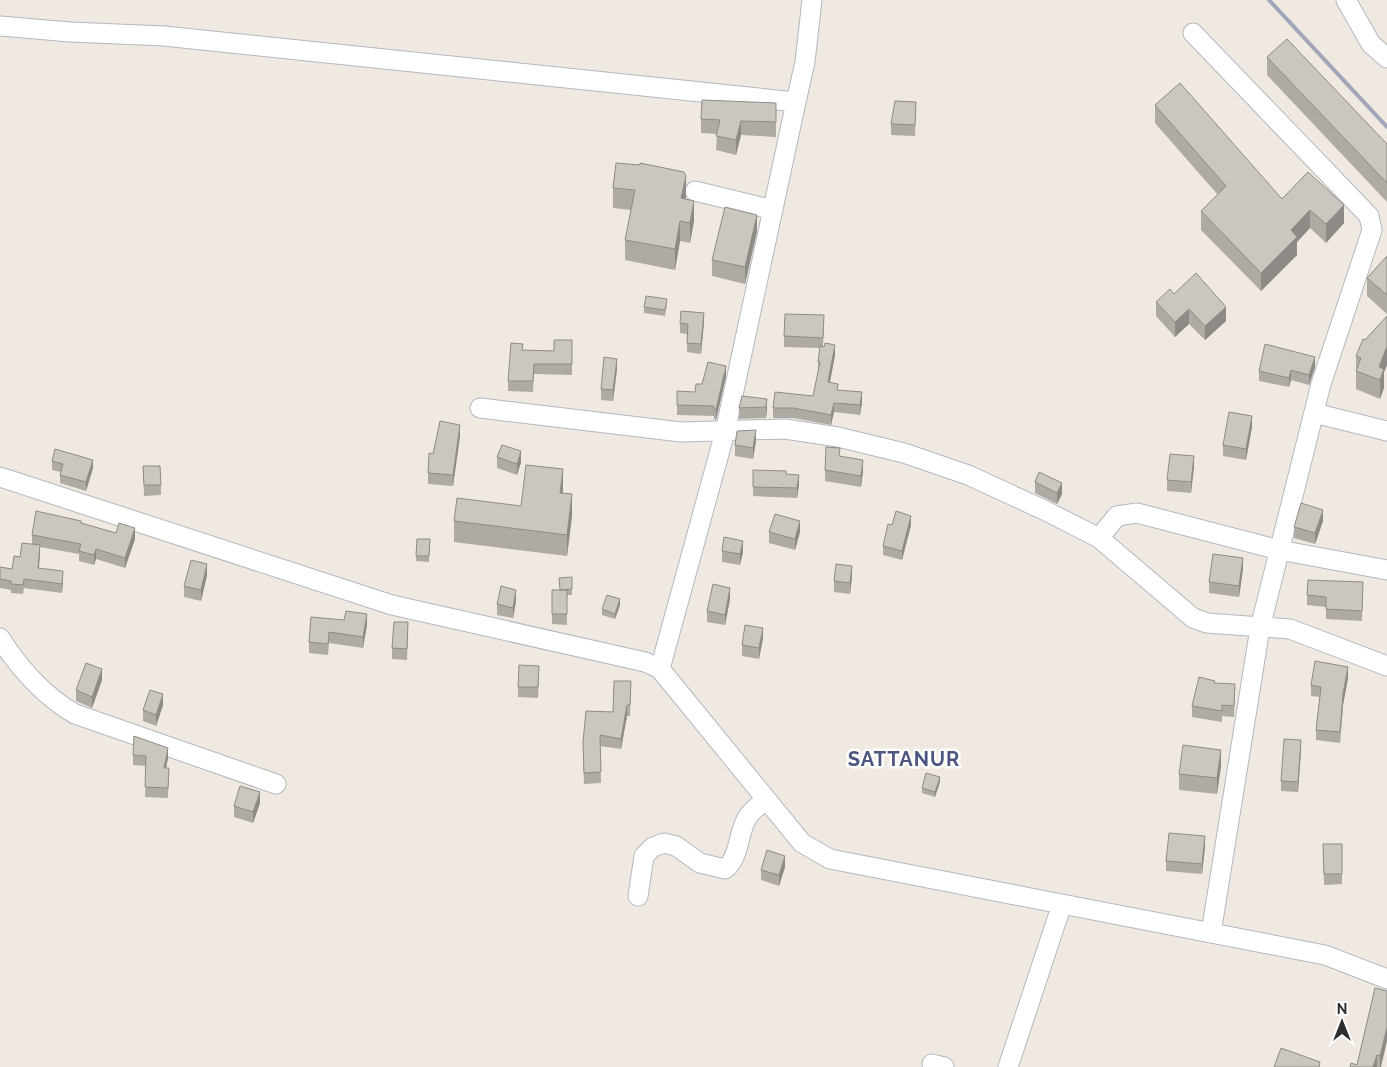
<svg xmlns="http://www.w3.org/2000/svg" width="1387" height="1067" font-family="Raleway,sans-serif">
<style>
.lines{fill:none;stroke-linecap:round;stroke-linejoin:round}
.minor-casing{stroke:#b4b7c1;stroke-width:21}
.minor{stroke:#fff;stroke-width:19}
.rail{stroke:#a3a6b8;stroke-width:4}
.wall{fill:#afaba4}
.shaded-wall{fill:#8e8b86}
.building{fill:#cbc7bf;stroke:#8e8b86}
.labels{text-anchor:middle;stroke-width:5;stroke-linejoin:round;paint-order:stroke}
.district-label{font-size:20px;font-weight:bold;letter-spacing:1px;fill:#4d5680;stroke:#fff}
</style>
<rect width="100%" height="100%" fill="#efe9e1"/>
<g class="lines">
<g class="minor-casing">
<path id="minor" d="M1346,0L1371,44L1387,58
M0,26L70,32L164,36L796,102L725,432L660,669
M1193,33L1369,216L1372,230L1321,384L1260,628L1211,933
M796,102L805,62L812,0
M695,191L773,210
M480,408L681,432L785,429L838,437L904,453L968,475L1044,510L1099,538L1193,618L1207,623L1290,629L1387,666
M1314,413L1387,431
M0,477L392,605L645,662L660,669L802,843L830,859L1325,955L1387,979
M1099,538L1117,516L1137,513L1279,550L1387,570
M0,638C18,667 45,697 75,714L276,784
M638,896L644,856L653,847L664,843L676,846L700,863L725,869C739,858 738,837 745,822C749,812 758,806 767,800
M932,1064L944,1067
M1008,1067L1062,904"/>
</g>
<use href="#minor" class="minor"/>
<path class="rail" d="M1269,0L1387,127"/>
</g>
<path class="wall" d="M1267,57L1387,144V202L1267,75Z
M916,102L915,136L891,135V124Z
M1155,105L1282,199L1344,223L1326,243L1310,228L1297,242V255L1261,291L1201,230V211L1218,195L1155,123Z
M776,117V137L741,135L736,155L716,150L717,134L701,133V119Z
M613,188L686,196L685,199L694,221L690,243L680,241L675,270L625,260V240L631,210L613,208Z
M757,231L745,284L712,276V260Z
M1387,256V314L1367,296V278Z
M1174,294L1226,321L1205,340L1189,324L1175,337L1156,316V302Z
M667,305L665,316L644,313V307Z
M1387,316V365L1384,372V388L1380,399L1356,389V356L1365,340Z
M704,322L701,354L687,352V334L680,333V323Z
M824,326L823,346L835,355L830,382L838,390L862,402L860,415L834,412L831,425L793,418H773V408L813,396L818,372V362L820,348L784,347V336Z
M572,340V375L534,374L533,392L508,391V381L523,350L554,351Z
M1315,367L1309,385L1291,380L1289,387L1259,381V371Z
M617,369L613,401L601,400V389Z
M726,376L716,420L714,419V416L677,415V405L695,392L702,384Z
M767,399L766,418L739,419V408Z
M1252,427L1246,460L1223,456V445Z
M460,436L453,486L428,484V473L433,454Z
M756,441L753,459L735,456V445Z
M497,457L521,462L517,475L497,468Z
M52,461L93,468L86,491L60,483V475L61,472L52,470Z
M143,466L161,485V495L144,496Z
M1194,467L1191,493L1167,491V480Z
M753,470L799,485L797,498L753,496Z
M825,470L863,471L861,487L825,481Z
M1035,482L1062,494L1057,504L1035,493Z
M563,490V493L572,516L567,556L454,542V521L521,506Z
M1323,521L1315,544L1294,538V527Z
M81,523L135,539L125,568L96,559L94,565L79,561V554L40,547L39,568L63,580L62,593L24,588L23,594L11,593V590L0,588V567L12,569L20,557L32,544V535Z
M892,525H911L902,560L883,555V546Z
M769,532H800L795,550L769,543Z
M417,539H430L429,562L416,561Z
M722,551L743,552L740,565L722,562Z
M1243,569L1239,597L1209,593V582Z
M207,575L201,601L184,597V586Z
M572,577V595H567V625L552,624V590H560Z
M852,577L850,594L834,592V581Z
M1363,582L1362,621L1326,619V607L1307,605V595Z
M730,599L725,625L707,622V611Z
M516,601L513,618L497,615V604Z
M620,605L615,619L602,615V609Z
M311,617L367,625L363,648L329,643L328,655L309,653V642Z
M408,633L407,660L392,659V648Z
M763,638L759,659L742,656V645Z
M539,677L538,698L518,697V687Z
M1348,678L1343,705L1340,743L1316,740V730L1320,697L1311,696V685Z
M102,680L92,708L76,701V690Z
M631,681L630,716H627L621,749L600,746L601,783L584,784L583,753L613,712Z
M1215,683L1235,695L1234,717L1222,716V722L1192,717V706Z
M163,705L156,726L143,721V710Z
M1301,750L1298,792L1281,791V781Z
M133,755L168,758L166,768H169L168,798L145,797L146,766L133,765Z
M1221,766L1217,794L1179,790V774Z
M940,782L935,797L922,793V788Z
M260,803L253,823L234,817V806Z
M1323,844L1342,874V884L1324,885Z
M1205,847L1202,874L1166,871V861Z
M785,867L779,886L761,880V870Z
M1375,988L1381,1067H1350L1357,1065Z"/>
<path class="shaded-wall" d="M741,121V135L736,155V140Z
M686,176V196L681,219V198Z
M694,201V221L690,243V223Z
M1344,205V223L1326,243V224Z
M1310,210V228L1297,242V255L1261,291V273L1291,230Z
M757,215V231L745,284V267Z
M680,221V241L675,270V249Z
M1226,307V321L1205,340V326Z
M1189,309V324L1175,337V322Z
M704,313V322L701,354V344Z
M835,345V355L828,392V382Z
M1387,346V365L1384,372V388L1380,399V380L1379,367Z
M1315,357V367L1309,385V375Z
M617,359V369L613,401V390Z
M726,366V376L716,420V410Z
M1291,370V380L1289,387V378Z
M862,392V402L860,415V405Z
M767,399V410L766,418V407Z
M834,403V412L831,425V415Z
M1252,416V427L1246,460V449Z
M460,425V436L453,486V475Z
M756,430V441L753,459V448Z
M521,451V462L517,475V464Z
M1194,456V467L1191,493V482Z
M93,460V468L86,491V482Z
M863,460V471L861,487V476Z
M563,469V490L560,514V493Z
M799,475V485L797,498V488Z
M1062,483V494L1057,504V493Z
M572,494V516L567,556V535Z
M1323,510V521L1315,544V533Z
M911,516V525L902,560V551Z
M800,521V532L795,550V539Z
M135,528V539L125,568V558Z
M743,541V552L740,565V554Z
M40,545V554L38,577V568Z
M96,549V559L94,565V555Z
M1243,558V569L1239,597V586Z
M207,564V575L201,601V590Z
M852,566V577L850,594V583Z
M63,571V580L62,593V584Z
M730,588V599L725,625V615Z
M516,590V601L513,618V608Z
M620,599V605L615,619V614Z
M367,614V625L363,648V637Z
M763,628V638L759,659V648Z
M1348,667V678L1343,705L1340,743L1343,694Z
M102,669V680L92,708V697Z
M163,694V705L156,726V715Z
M627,705V716L621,749V739Z
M1301,740V750L1298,792V782Z
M168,748V758L164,778V768Z
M1221,750V766L1217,794V778Z
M940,777V782L935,797V792Z
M260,792V803L253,823V812Z
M1205,836V847L1202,874V864Z
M785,856V867L779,886V875Z
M1387,1027V1041L1381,1067H1380V1056Z
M1377,1055V1067H1373Z"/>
<path class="building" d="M1287,39L1387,144V183L1267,57Z
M1180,83L1282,199L1308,172L1344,205L1326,224L1310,210L1291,230L1297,237L1261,273L1201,211L1226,186L1155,105Z
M702,100L776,103V122L741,121L736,140L716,136L720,120L701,119Z
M895,101L916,102L915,125L891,124Z
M616,163L640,165V163L684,172L686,176L681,198L694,201L690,223L680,221L675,249L625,240L635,190L613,188Z
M725,207L757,215L745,267L712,260Z
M1387,256V295L1367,278Z
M1196,273L1226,307L1205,326L1189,309L1175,322L1156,302L1170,289L1174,294Z
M646,296L667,299L665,310L644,307Z
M681,311L704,313L701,344L687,343L688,324L680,323Z
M785,314L824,315L823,338L784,336Z
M1387,316V346L1379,367L1384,369L1380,380L1356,371L1361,358L1356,356L1363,339L1365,340Z
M554,340H572V364H534L533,381H508L511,343L523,344L522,350L554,351Z
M825,343L835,345L828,382L838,384L837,390L862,392L860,405L834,403L831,415L793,408H773L775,392L813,396L820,362H818L820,346L824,347Z
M1265,344L1315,357L1309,375L1291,370L1289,378L1259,371Z
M604,357L617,359L613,390L601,389Z
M708,362L726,366L716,410L714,409V406L677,405V391L695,392L696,384H702Z
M742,396L767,399L766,407L739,408Z
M1229,412L1252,416L1246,449L1223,445Z
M440,421L460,425L453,475L428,473L429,453L433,454Z
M756,430L753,448L735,445L737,431Z
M502,445L521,451L517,464L497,457Z
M826,447L840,448L839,456L863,460L861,476L825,470Z
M55,449L93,460L86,482L60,475L63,464L52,461Z
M1170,454L1194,456L1191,482L1167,480Z
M526,465L563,469L560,493L572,494L567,535L454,521L457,498L521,506Z
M143,466H160L161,485H144Z
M753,470L786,471V474L799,475L797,488L753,487Z
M1039,472L1062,483L1057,493L1035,482Z
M1301,503L1323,510L1315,533L1294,527Z
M36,511L81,521V523L116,533L119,523L135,528L125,558L96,549L94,555L79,551L81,544L32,535Z
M896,511L911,516L902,551L883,546L888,524L892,525Z
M775,514L800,521L795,539L769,532Z
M724,537L743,541L740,554L722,551Z
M417,539H430L429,556H416Z
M22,543L40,545L38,568L63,571L62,584L24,579L23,585L11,584V581L0,579V567L12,569L14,556L20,557Z
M1213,554L1243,558L1239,586L1209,582Z
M191,560L207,564L201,590L184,586Z
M836,564L852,566L850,583L834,581Z
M572,577V589L560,590L559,578Z
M1308,580L1363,582L1362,611L1326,609V597L1307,595Z
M713,584L730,588L725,615L707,611Z
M501,586L516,590L513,608L497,604Z
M552,590H567V614H552Z
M607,595L620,599L615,614L602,609Z
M346,611L367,614L363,637L329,632L328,644L309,642L311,617L344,620Z
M394,622H408L407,649L392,648Z
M745,625L763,628L759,648L742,645Z
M1315,661L1348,667L1343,694L1340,732L1316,730L1321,687L1311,685Z
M86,663L102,669L92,697L76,690Z
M519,665L539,666L538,687H518Z
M1199,677L1215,681L1214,683L1235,684L1234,706L1222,705V711L1192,706Z
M614,681H631L630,705H627L621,739L600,735L601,772L584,773L583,742L586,711L613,712Z
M150,690L163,694L156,715L143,710Z
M134,736L168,748L164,768H169L168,788L145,787L146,756L133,755Z
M1284,739L1301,740L1298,782L1281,781Z
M1183,745L1221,750L1217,778L1179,774Z
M926,773L940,777L935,792L922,788Z
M240,786L260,792L253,812L234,806Z
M1169,833L1205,836L1202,864L1166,861Z
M1323,844H1342V874H1324Z
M767,850L785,856L779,875L761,870Z
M1375,988L1387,991V1027L1380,1056L1377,1055L1373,1067H1350L1351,1063L1357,1065Z
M1281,1048L1320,1062L1319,1067H1274Z"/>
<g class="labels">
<g class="district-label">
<text x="904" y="766">SATTANUR</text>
</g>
</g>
<g transform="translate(1342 1022)" stroke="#ffffff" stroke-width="4" paint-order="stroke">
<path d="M0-4L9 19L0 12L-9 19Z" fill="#2e2e2e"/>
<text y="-8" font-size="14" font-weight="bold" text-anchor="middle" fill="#2e2e2e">N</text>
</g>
</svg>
